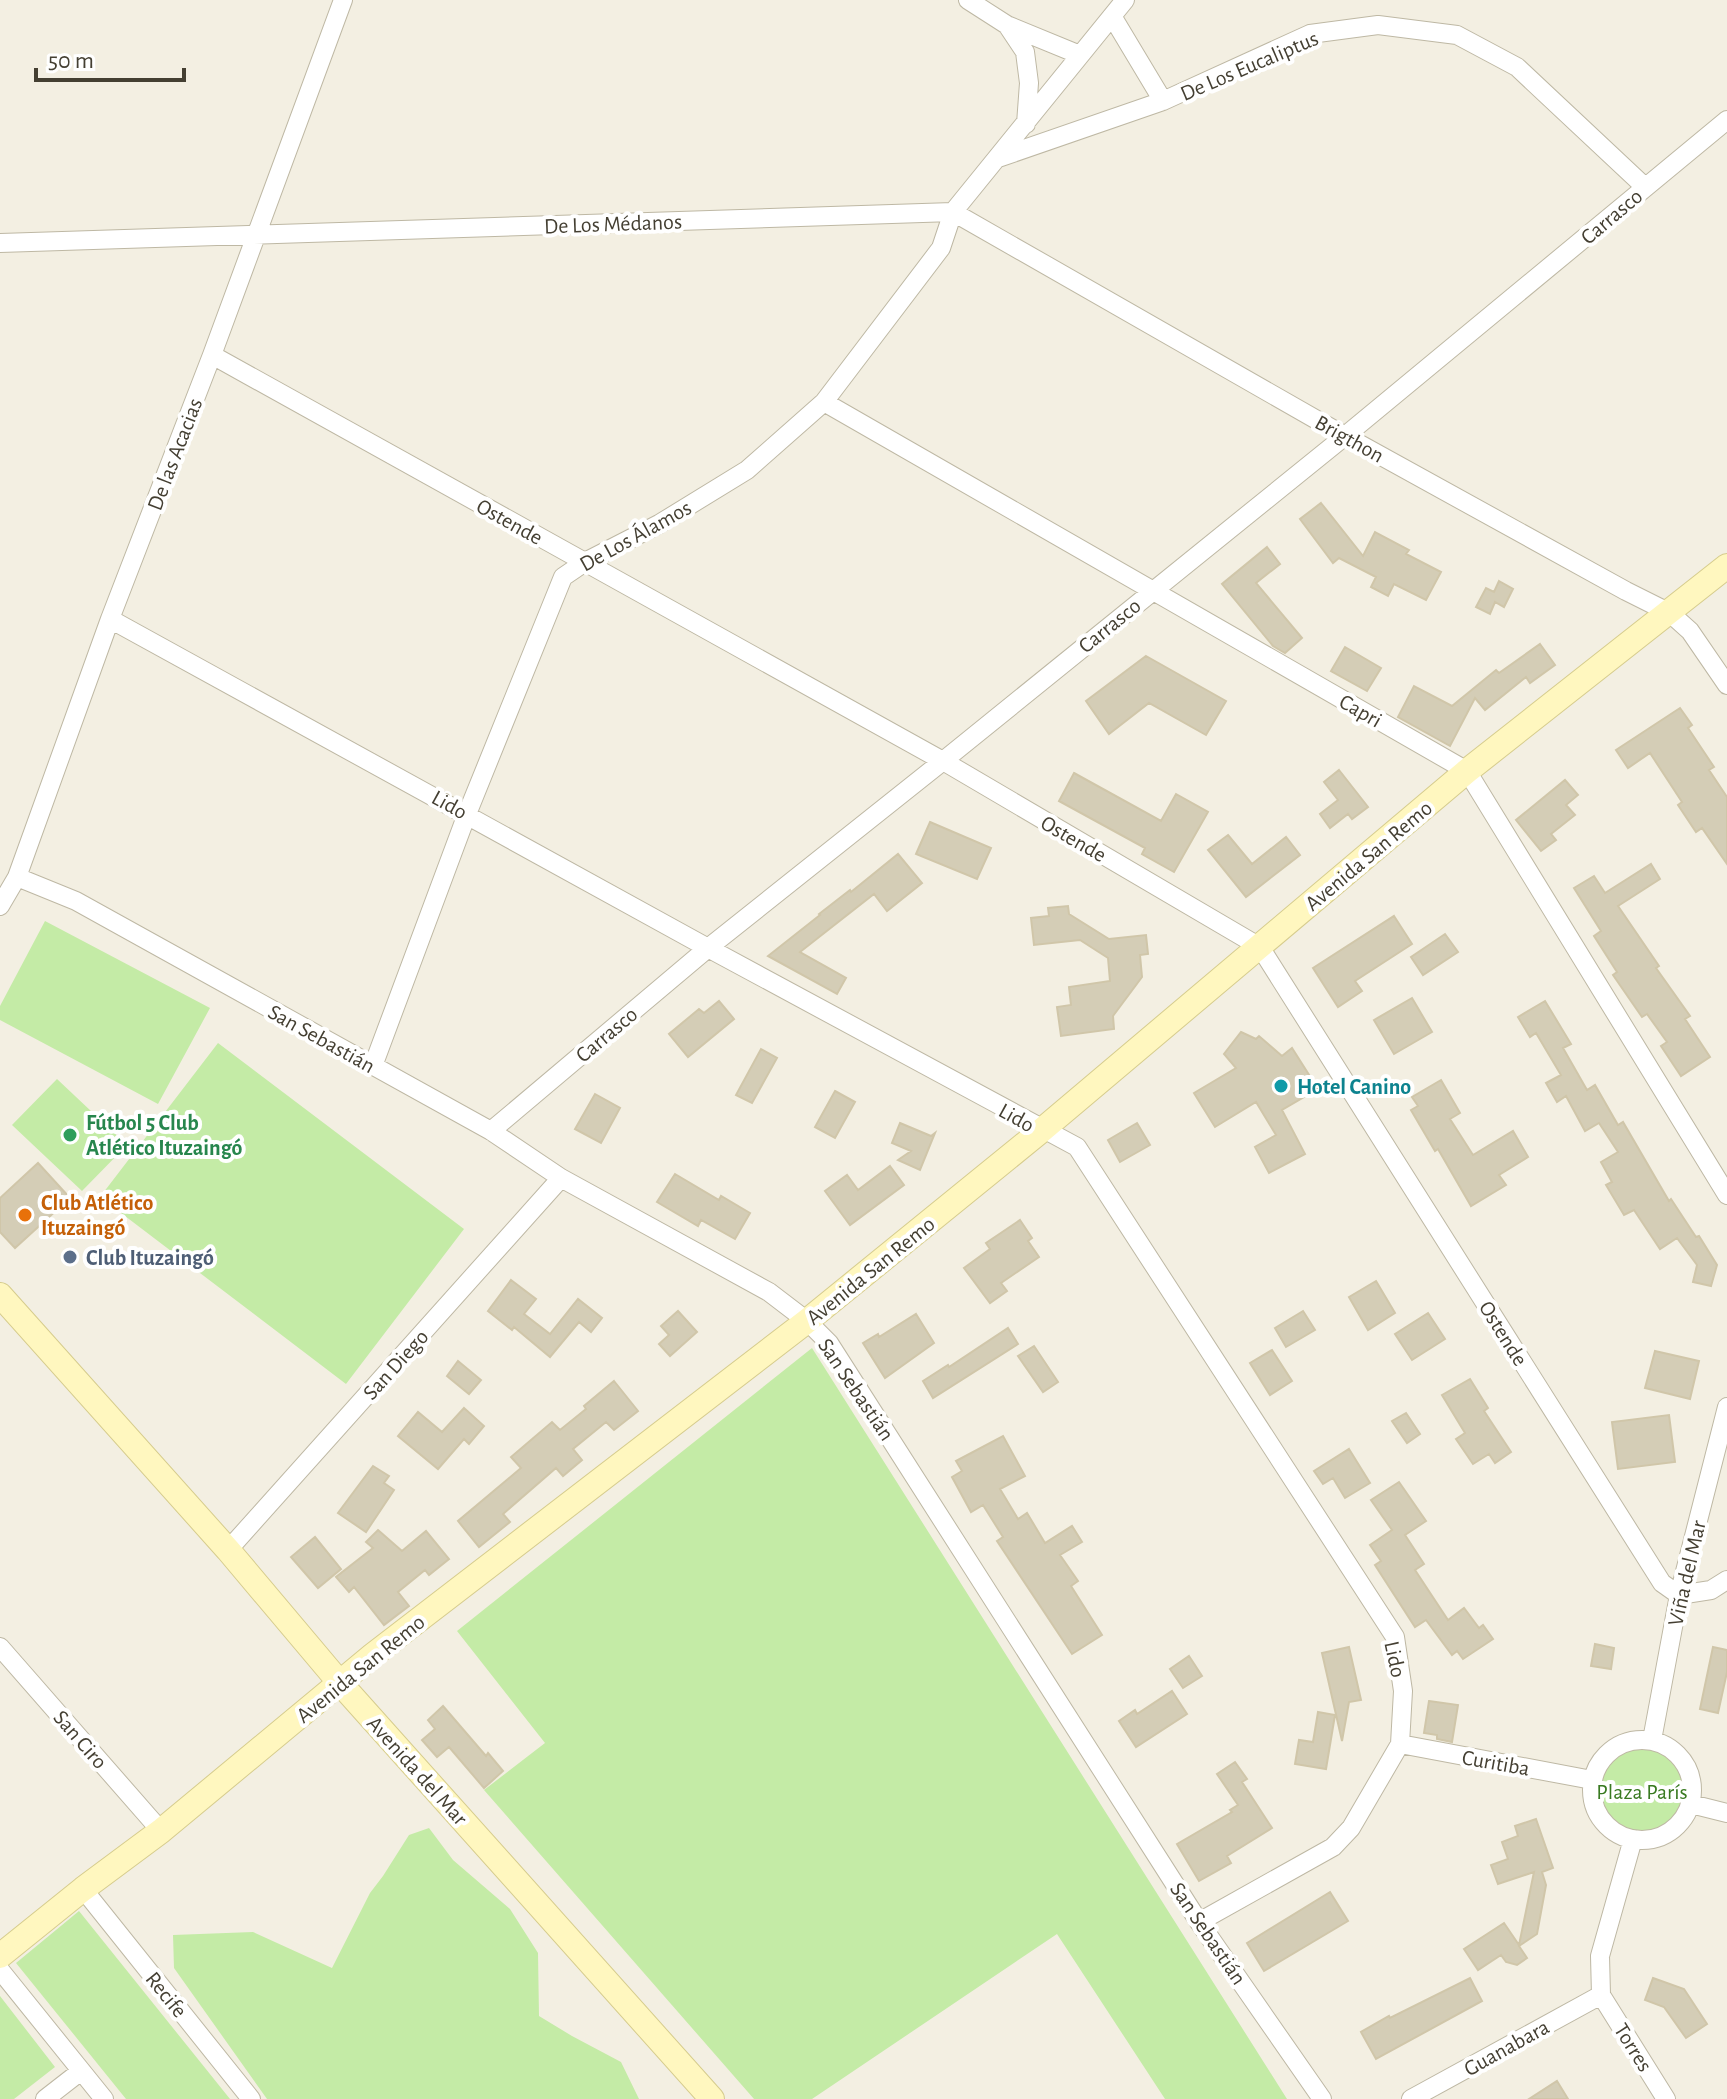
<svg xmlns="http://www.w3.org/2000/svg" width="1727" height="2099" font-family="'Alegreya Sans',sans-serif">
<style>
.green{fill:#c4eba6}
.building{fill:#d4cdb6;stroke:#d0c6a9;stroke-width:2}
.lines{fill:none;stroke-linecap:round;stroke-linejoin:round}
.street-casing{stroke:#beb8a4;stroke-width:20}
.secondary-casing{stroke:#d6cc8d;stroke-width:26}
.street{stroke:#fff;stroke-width:18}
.secondary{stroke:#fff7bf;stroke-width:24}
.culture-dot{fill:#0f9aa8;stroke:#fff;stroke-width:3}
.leisure-dot{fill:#2e9e5b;stroke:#fff;stroke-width:3}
.food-dot{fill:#e8710a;stroke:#fff;stroke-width:3}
.service-dot{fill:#5c6f8a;stroke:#fff;stroke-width:3}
.labels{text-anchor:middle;stroke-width:8;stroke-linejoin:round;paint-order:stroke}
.street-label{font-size:22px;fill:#443f32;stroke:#fff}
.culture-label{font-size:22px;font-weight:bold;fill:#0d838f;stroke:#fff;text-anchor:start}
.leisure-label{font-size:22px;font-weight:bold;fill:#27864d;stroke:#fff;text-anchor:start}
.food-label{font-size:22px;font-weight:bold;fill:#c56008;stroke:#fff;text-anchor:start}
.service-label{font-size:22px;font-weight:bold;fill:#4e5e75;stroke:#fff;text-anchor:start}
.park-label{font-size:22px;fill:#397a21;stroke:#fff}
</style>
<rect width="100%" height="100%" fill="#f3efe2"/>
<path class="green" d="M45,921L210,1008L158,1104L0,1020V1006Z
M218,1043L464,1229L346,1384L100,1197Z
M57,1079L127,1145L82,1191L12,1125Z
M812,1348L1287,2099H1165L1057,1934L812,2099H754L484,1790L545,1743L457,1631Z
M1599 1791a43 43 0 1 1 86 0a43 43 0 1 1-86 0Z
M429,1828L453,1860L510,1909L538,1953L539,2016L572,2036L621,2062L639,2099H267L174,1968L173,1935L253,1932L332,1968L370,1893L383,1876L409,1835Z
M79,1911L230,2099H126L16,1963Z
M0,1996L55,2067L14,2099H0Z"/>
<path class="building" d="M1321,503L1363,556L1375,532L1409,550L1406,554L1441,572L1426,600L1394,584L1388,596L1371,587L1376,577L1339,558L1333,563L1300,519Z
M1267,547L1280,564L1256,583L1302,638L1285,653L1273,646L1222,584Z
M1499,581L1513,589L1504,607L1495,602L1490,614L1476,607L1486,588L1494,592Z
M1540,644L1555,665L1530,683L1526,677L1485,710L1475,698L1450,746L1398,717L1414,686L1452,706L1496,670L1499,673Z
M1345,647L1381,668L1367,691L1331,671Z
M1146,656L1226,701L1206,735L1149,703L1109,734L1086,701Z
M1680,708L1692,725L1688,728L1714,767L1709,770L1727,797V864L1702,828L1696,832L1678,805L1682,802L1650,753L1628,768L1616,750Z
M1339,770L1368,807L1352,819L1348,814L1330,828L1320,814L1338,800L1324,782Z
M1074,773L1161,821L1176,794L1208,812L1174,872L1142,854L1145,848L1059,801Z
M1565,780L1578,795L1566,805L1575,815L1551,834L1556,840L1541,851L1516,820Z
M930,822L991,848L977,879L916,854Z
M1228,835L1252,864L1286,837L1300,855L1246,897L1208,850Z
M898,854L922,883L887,911L874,894L800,952L846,978L837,994L768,956L820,915L819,914L850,890L851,892Z
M1651,864L1660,879L1618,906L1659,966L1656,968L1690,1016L1685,1019L1710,1057L1681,1076L1661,1046L1667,1042L1647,1014L1642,1017L1613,975L1617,972L1594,936L1601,931L1574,888L1594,876L1605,893Z
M1068,906L1069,914L1109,939L1146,935L1148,954L1140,955L1142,977L1113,1016L1114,1029L1061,1036L1057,1007L1071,1005L1069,987L1110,981L1108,958L1080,940L1034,945L1031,918L1049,916L1048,908Z
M1394,916L1412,944L1355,981L1362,991L1338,1007L1313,968Z
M1445,934L1458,952L1423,975L1411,957Z
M1412,998L1432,1032L1394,1054L1374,1020Z
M719,1001L734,1019L688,1057L669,1034L699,1009L704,1013Z
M1545,1001L1571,1044L1563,1048L1587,1090L1595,1085L1618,1125L1623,1122L1669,1201L1671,1199L1696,1237L1699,1236L1717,1265L1711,1286L1693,1282L1697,1265L1677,1238L1660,1249L1634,1210L1624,1215L1606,1185L1612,1182L1601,1162L1618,1152L1599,1123L1585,1131L1566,1096L1557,1102L1546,1083L1561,1075L1536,1033L1530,1037L1518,1017Z
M1241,1032L1256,1039L1259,1036L1282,1056L1292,1048L1318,1089L1282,1110L1305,1154L1269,1173L1255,1147L1276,1135L1256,1102L1215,1127L1194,1093L1236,1068L1224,1054Z
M761,1049L777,1058L752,1103L736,1095Z
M1441,1080L1460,1113L1450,1119L1473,1155L1513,1131L1528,1157L1499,1175L1506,1185L1471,1206L1438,1149L1435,1151L1411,1110L1418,1106L1412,1097Z
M835,1091L855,1102L835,1138L815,1127Z
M595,1094L620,1108L601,1143L575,1129Z
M900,1123L931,1136L935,1133L920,1170L898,1160L911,1151L892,1143Z
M1137,1123L1150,1145L1120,1162L1108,1140Z
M38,1163L70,1198L15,1248L0,1232V1198Z
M890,1166L904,1185L850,1225L825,1191L847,1175L858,1190Z
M675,1174L719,1200L721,1196L750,1213L735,1239L701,1220L698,1226L657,1202Z
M1020,1220L1032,1238L1028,1241L1039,1257L1001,1283L1007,1291L990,1303L964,1268L990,1249L986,1243Z
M511,1280L536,1299L524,1314L550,1334L578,1299L602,1318L591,1332L579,1322L550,1357L514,1327L512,1330L488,1311Z
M1376,1281L1395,1313L1368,1330L1349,1297Z
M678,1311L697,1332L670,1356L659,1344L669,1335L661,1326Z
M1303,1311L1315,1330L1286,1347L1275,1328Z
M1428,1313L1445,1339L1412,1360L1395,1334Z
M916,1314L934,1343L885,1378L863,1343L878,1334L879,1337Z
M1008,1328L1018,1344L933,1398L923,1381L948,1365L949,1367Z
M1034,1346L1058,1382L1043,1392L1018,1356Z
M1272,1350L1292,1381L1270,1395L1250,1363Z
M1655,1351L1699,1361L1690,1399L1645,1388Z
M458,1361L481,1380L469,1394L447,1376Z
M1470,1379L1488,1408L1484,1411L1511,1452L1495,1463L1489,1454L1473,1464L1456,1439L1465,1433L1442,1395Z
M614,1381L638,1411L614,1430L606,1422L573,1449L582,1460L563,1476L556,1468L503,1514L510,1522L479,1547L458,1521L521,1468L511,1457L552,1422L560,1430L586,1409L584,1406Z
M464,1408L484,1426L469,1444L464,1439L438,1469L398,1436L418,1412L442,1432Z
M1406,1413L1420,1434L1407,1443L1392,1421Z
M1669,1415L1675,1462L1618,1469L1612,1422Z
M1003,1436L1025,1476L1000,1489L1018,1519L1027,1513L1045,1543L1072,1526L1082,1542L1060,1555L1078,1581L1071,1586L1102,1635L1072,1654L997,1541L1003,1537L983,1505L971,1512L952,1477L962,1471L956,1461Z
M1349,1449L1370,1483L1345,1498L1333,1478L1323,1484L1314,1471Z
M373,1466L389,1476L384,1483L394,1490L366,1532L338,1513Z
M1399,1482L1426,1521L1405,1535L1424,1564L1415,1570L1448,1620L1464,1608L1479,1628L1483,1625L1493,1639L1463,1659L1457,1651L1452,1655L1426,1620L1415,1627L1375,1565L1381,1561L1370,1545L1392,1530L1371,1500Z
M378,1530L402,1551L426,1531L449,1559L429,1575L425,1570L398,1592L409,1606L384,1625L354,1587L349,1592L336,1577L373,1548L366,1542Z
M315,1537L341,1569L318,1588L291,1557Z
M1595,1644L1614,1648L1611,1669L1591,1666Z
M1349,1647L1361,1700L1349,1702L1342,1741L1322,1653Z
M1713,1647L1727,1650V1672L1718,1713L1700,1709Z
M1189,1656L1202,1676L1183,1688L1170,1669Z
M1172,1691L1187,1714L1136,1747L1119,1721L1135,1710L1137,1714Z
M1429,1701L1458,1705L1452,1742L1437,1739V1735L1424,1733Z
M443,1706L486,1756L488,1753L503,1771L484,1788L449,1747L437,1757L422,1740L435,1729L428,1720Z
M1318,1712L1335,1715L1326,1769L1295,1764L1299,1740L1313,1742Z
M1235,1762L1247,1779L1242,1782L1272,1828L1227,1856L1231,1863L1199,1881L1177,1844L1232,1812L1230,1810L1238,1805L1217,1774Z
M1536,1819L1553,1868L1542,1872L1546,1885L1537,1934L1519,1946L1527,1958L1517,1965L1506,1962L1501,1955L1478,1970L1464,1949L1504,1923L1519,1945L1534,1872L1498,1884L1491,1865L1508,1859L1502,1842L1518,1836L1515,1826Z
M1330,1892L1348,1921L1264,1971L1247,1943Z
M1470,1978L1482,2001L1376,2059L1361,2032L1389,2016L1390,2018Z
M1653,1978L1684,1989L1707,2024L1686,2038L1664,2007L1645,2000Z
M1557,2081L1568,2099H1529Z"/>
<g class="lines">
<g class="street-casing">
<path id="street" d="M968,0L1007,25L1080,55
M1112,16L1163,101
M1007,25L1025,52L1029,83L1026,124
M1001,157L1163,101L1310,34L1378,25L1457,35L1517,67L1645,187
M0,243L953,212L1125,0
M212,355L943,761L1260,947L1662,1583L1679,1595L1711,1590L1727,1580
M824,402L1467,771L1727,1195
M110,619L708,948L1077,1147L1395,1637L1403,1691L1400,1744L1351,1828L1333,1847L1199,1922
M17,877L76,901L491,1131L561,1178L769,1292L807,1321L829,1343L1199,1922L1322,2099
M0,906L17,877L110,619L212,355L343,0
M373,1066L467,814L563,577L585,562L659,524L747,470L824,402L941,248L953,212L1345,436L1626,591L1670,613L1690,631L1727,685
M491,1131L708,948L943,761L1345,436L1727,120
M228,1550L561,1178
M0,1647L161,1831
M1592 1790a50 50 0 1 1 100 0a50 50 0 1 1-100 0Z
M1652,1740L1679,1595L1727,1407
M1400,1744L1592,1780
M1691,1804L1727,1813
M83,1889L251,2099
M0,1970L104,2099
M1601,1995L1600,1956L1633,1839
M1601,1995L1666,2099
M45,2099L81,2071
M1411,2099L1601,1995"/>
</g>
<g class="secondary-casing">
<path id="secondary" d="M0,1295L228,1550L340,1683L712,2099
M0,1956L83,1889L161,1831L373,1655L807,1321L1042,1130L1467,771L1727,566"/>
</g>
<use href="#street" class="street"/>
<use href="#secondary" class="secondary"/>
</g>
<circle class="culture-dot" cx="1281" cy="1086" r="8"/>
<circle class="leisure-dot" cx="70" cy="1135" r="8"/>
<circle class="food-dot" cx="25" cy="1215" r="8"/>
<circle class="service-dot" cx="70" cy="1257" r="8"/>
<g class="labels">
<g class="street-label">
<text transform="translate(1249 65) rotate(-23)" y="8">De Los Eucaliptus</text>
<text transform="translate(1611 216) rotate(-40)" y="8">Carrasco</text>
<text transform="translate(613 223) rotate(-2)" y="8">De Los Médanos</text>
<text transform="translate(1350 438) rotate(29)" y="8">Brigthon</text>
<text transform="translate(174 454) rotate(-69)" y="8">De las Acacias</text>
<text transform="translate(510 521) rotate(29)" y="8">Ostende</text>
<text transform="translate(635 535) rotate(-29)" y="8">De Los Álamos</text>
<text transform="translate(1109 625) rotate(-39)" y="8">Carrasco</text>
<text transform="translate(1361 710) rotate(30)" y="8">Capri</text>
<text transform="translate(450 804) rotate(29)" y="8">Lido</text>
<text transform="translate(1074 838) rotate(30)" y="8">Ostende</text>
<text transform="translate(1368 855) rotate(-40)" y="8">Avenida San Remo</text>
<text transform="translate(606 1034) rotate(-40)" y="8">Carrasco</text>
<text transform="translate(322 1038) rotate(29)" y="8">San Sebastián</text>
<text transform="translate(1017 1117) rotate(29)" y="8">Lido</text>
<text transform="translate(870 1270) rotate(-39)" y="8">Avenida San Remo</text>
<text transform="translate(1504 1333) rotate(58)" y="8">Ostende</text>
<text transform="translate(395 1364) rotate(-48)" y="8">San Diego</text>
<text transform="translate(857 1389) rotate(56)" y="8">San Sebastián</text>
<text transform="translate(1686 1573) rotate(-77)" y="8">Viña del Mar</text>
<text transform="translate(1396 1659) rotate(78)" y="8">Lido</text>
<text transform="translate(360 1668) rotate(-39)" y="8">Avenida San Remo</text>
<text transform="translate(81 1739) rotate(49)" y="8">San Ciro</text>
<text transform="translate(1496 1762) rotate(10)" y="8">Curitiba</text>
<text transform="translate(418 1770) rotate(48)" y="8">Avenida del Mar</text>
<text transform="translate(1209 1933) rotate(56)" y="8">San Sebastián</text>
<text transform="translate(167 1994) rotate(51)" y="8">Recife</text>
<text transform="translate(1506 2047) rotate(-29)" y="8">Guanabara</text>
<text transform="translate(1634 2047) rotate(58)" y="8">Torres</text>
</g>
<g class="culture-label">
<text x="1297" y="1094">Hotel Canino</text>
</g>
<g class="leisure-label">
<text x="86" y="1130">Fútbol 5 Club<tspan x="86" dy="25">Atlético Ituzaingó</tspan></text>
</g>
<g class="food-label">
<text x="41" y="1210">Club Atlético<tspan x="41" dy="25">Ituzaingó</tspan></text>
</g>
<g class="service-label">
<text x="86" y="1265">Club Ituzaingó</text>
</g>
<g class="park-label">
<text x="1642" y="1799">Plaza París</text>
</g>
</g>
<path d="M36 68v12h148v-12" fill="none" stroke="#443f32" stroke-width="4"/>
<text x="48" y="68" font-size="24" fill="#443f32" stroke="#ffffff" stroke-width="6" paint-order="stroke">50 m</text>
</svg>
